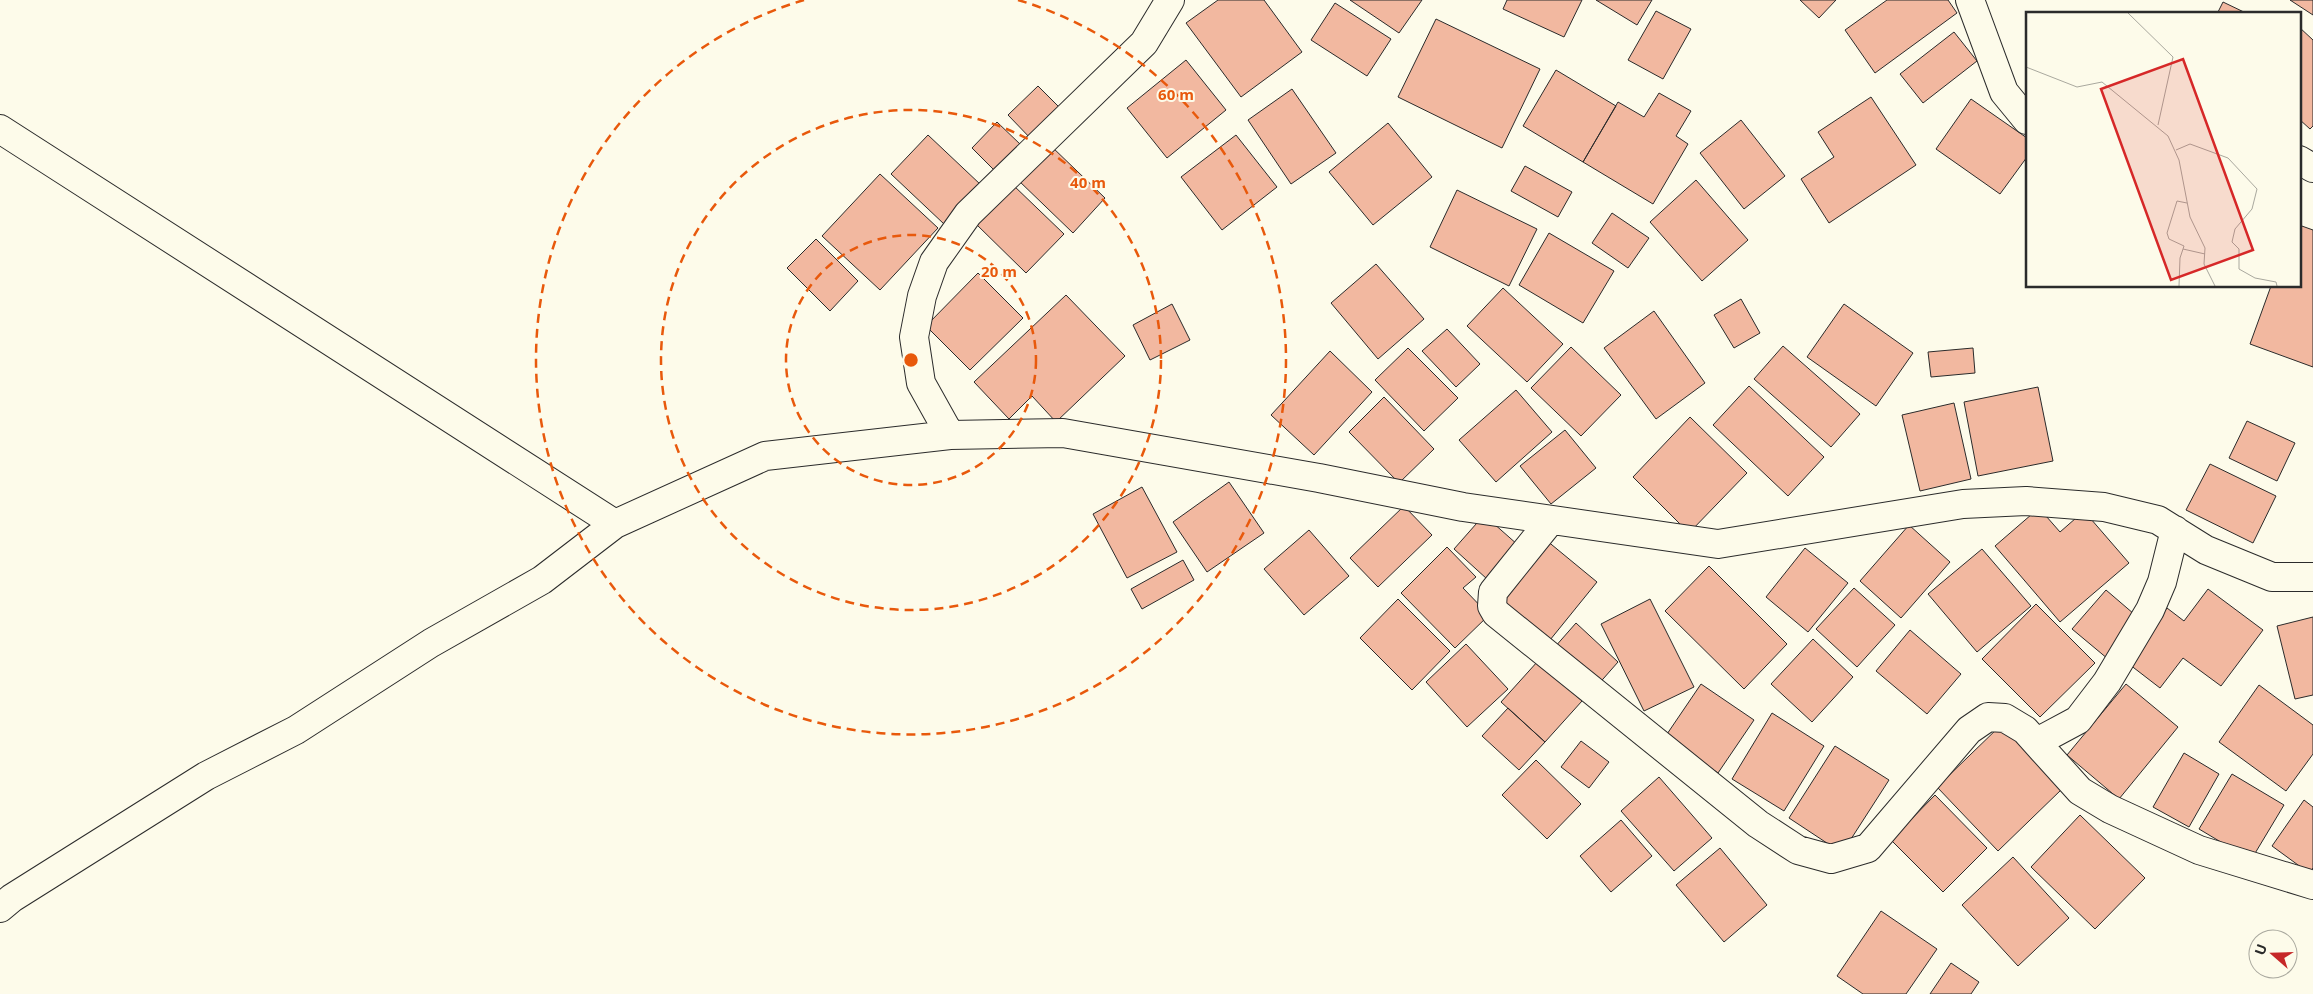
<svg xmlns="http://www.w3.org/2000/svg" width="2313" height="994" font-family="'Open Sans',sans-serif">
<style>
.building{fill:#f2b8a0;stroke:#2b2b2b}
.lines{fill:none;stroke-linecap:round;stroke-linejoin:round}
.minor-casing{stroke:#2b2b2b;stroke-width:30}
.minor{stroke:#fdfbea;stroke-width:28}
.ring{fill:none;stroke:#e8590c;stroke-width:2.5;stroke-dasharray:9 6}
.inset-road{fill:none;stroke:#a9a89e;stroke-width:1}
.view{fill:#d62828;fill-opacity:0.15;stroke:#d62828;stroke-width:2.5}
.inset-edge{fill:none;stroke:#2b2b2b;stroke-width:2.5}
.centre{fill:#e8590c;stroke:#fdfbea;stroke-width:2.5}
.ring-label{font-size:15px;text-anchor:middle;font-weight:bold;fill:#e8590c;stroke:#fdfbea;stroke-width:4;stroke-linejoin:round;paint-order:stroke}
</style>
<rect width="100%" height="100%" fill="#fdfbea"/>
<path class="building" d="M1218,0H1264L1302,52L1241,97L1186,23Z
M1350,0H1422L1399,33Z
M1507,0H1582L1564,37L1503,9Z
M1596,0H1652L1637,25Z
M1800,0H1836L1819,18Z
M1887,0H1948L1957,13L1875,73L1845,30Z
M2290,0H2313V15Z
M2223,2L2248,14H2217Z
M1335,3L1391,39L1367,76L1311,40Z
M1656,11L1691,29L1663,79L1628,60Z
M1436,19L1540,69L1502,148L1398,97Z
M2299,27L2313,40V126L2310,129L2299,119Z
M1954,32L1977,61L1923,103L1900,74Z
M1186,60L1226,110L1167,158L1127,108Z
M1556,70L1616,106L1583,162L1523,126Z
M1038,86L1063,111L1033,141L1008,115Z
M1292,89L1336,153L1291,184L1248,120Z
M1659,93L1691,111L1676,136L1688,144L1653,204L1583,162L1618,102L1644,117Z
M1871,97L1916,165L1829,223L1801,179L1834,157L1818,132Z
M1971,99L2027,138V157L2000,194L1936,149Z
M1741,120L1785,176L1744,209L1700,153Z
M997,122L1021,145L995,171L972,148Z
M1388,123L1432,177L1373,225L1329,172Z
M928,135L981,185L944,224L891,174Z
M1236,135L1277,187L1222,230L1181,177Z
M1050,145L1105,198L1073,233L1017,179Z
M1525,166L1572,192L1558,217L1511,191Z
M880,174L938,228L880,290L822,236Z
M1696,180L1748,240L1702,281L1650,222Z
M1012,184L1064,234L1026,273L975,223Z
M1457,190L1537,229L1509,286L1430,247Z
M1612,213L1649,238L1628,268L1592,243Z
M2299,225L2313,230V367L2250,344L2271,286H2299Z
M1549,233L1614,271L1583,323L1519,285Z
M816,239L858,281L830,311L787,268Z
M1376,264L1424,319L1378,359L1331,303Z
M978,273L1023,318L970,370L926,326Z
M1503,288L1563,344L1527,382L1467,326Z
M1066,295L1125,356L1056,422L1032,396L1009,419L974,382Z
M1741,299L1760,333L1734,348L1714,315Z
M1172,304L1190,340L1150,360L1133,325Z
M1844,304L1913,353L1876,406L1807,357Z
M1654,311L1705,383L1656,419L1604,348Z
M1447,329L1480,364L1456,387L1422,351Z
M1783,346L1860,414L1831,447L1754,379Z
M1571,347L1621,395L1581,436L1531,388Z
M1408,348L1458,398L1424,431L1375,380Z
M1973,348L1975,373L1931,377L1928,352Z
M1330,351L1372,392L1314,455L1271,415Z
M1749,386L1824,457L1788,496L1713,425Z
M2038,387L2053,461L1978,476L1964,402Z
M1516,390L1552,432L1496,482L1459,440Z
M1384,397L1434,449L1399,483L1349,432Z
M1954,403L1971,479L1920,491L1902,415Z
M1690,417L1747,473L1689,533L1633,477Z
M2247,421L2295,443L2277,481L2229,458Z
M1565,430L1596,468L1551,504L1520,466Z
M2210,464L2276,496L2253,543L2186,510Z
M1229,482L1264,533L1207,572L1173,522Z
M1142,487L1177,552L1127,578L1093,514Z
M1404,506L1432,535L1378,587L1350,558Z
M2039,508L2060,532L2084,511L2129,563L2060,622L1995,546Z
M1484,515L1518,545L1487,579L1454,549Z
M1909,525L1950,562L1901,618L1860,581Z
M1309,530L1349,576L1304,615L1264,569Z
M1546,540L1597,582L1550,640L1498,599Z
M1447,547L1476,577L1463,588L1489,615L1455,648L1401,593Z
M1805,548L1848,583L1808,632L1766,597Z
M1982,549L2031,606L1977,652L1928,594Z
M1183,560L1194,580L1142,609L1131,589Z
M1709,566L1787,644L1744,689L1665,611Z
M1854,588L1895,625L1857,667L1816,629Z
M2208,589L2263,630L2221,686L2183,658L2160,688L2125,661L2167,608L2184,621Z
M2106,590L2141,620L2108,659L2072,629Z
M1398,599L1450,651L1412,690L1360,638Z
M1650,599L1694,687L1644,711L1601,624Z
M2036,604L2095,663L2040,717L1982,659Z
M2313,617V695L2295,699L2277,626Z
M1576,623L1618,662L1596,687L1554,648Z
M1910,630L1961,674L1927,714L1876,671Z
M1813,639L1853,677L1812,722L1771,684Z
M1466,644L1508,689L1467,727L1426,682Z
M1538,661L1582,701L1545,742L1501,702Z
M1701,684L1754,720L1718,773L1665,737Z
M2126,684L2178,727L2119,799L2067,755Z
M2259,685L2313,725V754L2286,791L2219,742Z
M1508,708L1545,742L1519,770L1482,736Z
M1772,713L1824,746L1784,811L1732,779Z
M2001,725L2062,789L1998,851L1937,787Z
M1581,741L1609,762L1589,788L1561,767Z
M1835,746L1889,780L1842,853L1789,818Z
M2184,753L2219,774L2189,827L2153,807Z
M1536,760L1581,804L1547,839L1502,795Z
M2232,774L2284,805L2251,860L2199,829Z
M1659,777L1712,838L1674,871L1621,811Z
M1935,795L1987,848L1943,892L1891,840Z
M2304,800L2313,807V868L2309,873L2272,846Z
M2080,815L2145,878L2095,929L2031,867Z
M1621,820L1652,856L1611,892L1580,856Z
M1720,848L1767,905L1724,942L1676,885Z
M2013,857L2069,918L2018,966L1962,905Z
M1881,911L1937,949L1906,994H1863L1837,976Z
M1951,963L1979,982L1971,994H1930Z"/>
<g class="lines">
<g class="minor-casing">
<path id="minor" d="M1970,0L2004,92L2027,120
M0,129L615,524
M2299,160L2313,168
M950,435L921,383L914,337L922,296L934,262L968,214L1144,43L1170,0
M1550,521L1493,592L1492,606L1496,613L1758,824L1798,850L1831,859L1868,848L1969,730L1988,717L2005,718L2025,730L2080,791L2110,809L2199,850L2313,885
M2037,742L2078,720L2107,682L2150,610L2162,582L2175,530
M0,908L12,898L206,776L296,730L431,643L542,580L615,524L765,456L950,435L1063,433L1319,478L1463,507L1718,544L1963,504L2026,501L2104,507L2158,520L2206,550L2272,577H2313"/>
</g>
<use href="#minor" class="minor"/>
</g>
<g class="ring">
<circle cx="911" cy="360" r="125"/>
<circle cx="911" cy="360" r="250"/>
<path d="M1018 0A375 375 0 1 1 804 0"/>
</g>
<g transform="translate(2026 12)">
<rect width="275" height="275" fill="#fdfbea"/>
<path class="inset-road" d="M102,1L147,45L132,113M0,55L51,75L76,70L142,124L153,148L164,205L179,236L178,252L189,274M150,138L164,132L202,146L231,177L226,197L209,217L206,230L213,237V257L229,266L250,270L251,274M157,237L179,242M153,274L154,246L158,234L143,227L141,221L151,189L161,191"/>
<path class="view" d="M157,47L227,238L145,268L75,77Z"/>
<rect width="275" height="275" class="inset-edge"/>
</g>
<circle cx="911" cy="360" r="8" class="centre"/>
<g class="ring-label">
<text x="1176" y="100">60 m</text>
<text x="1088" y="188">40 m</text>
<text x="999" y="277">20 m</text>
</g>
<g transform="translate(2273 954) rotate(290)"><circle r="24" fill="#fdfbea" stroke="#a9a89e"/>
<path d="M0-4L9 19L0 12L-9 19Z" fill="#c62828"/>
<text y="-8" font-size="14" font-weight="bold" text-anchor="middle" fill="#2b2b2b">U</text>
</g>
</svg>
